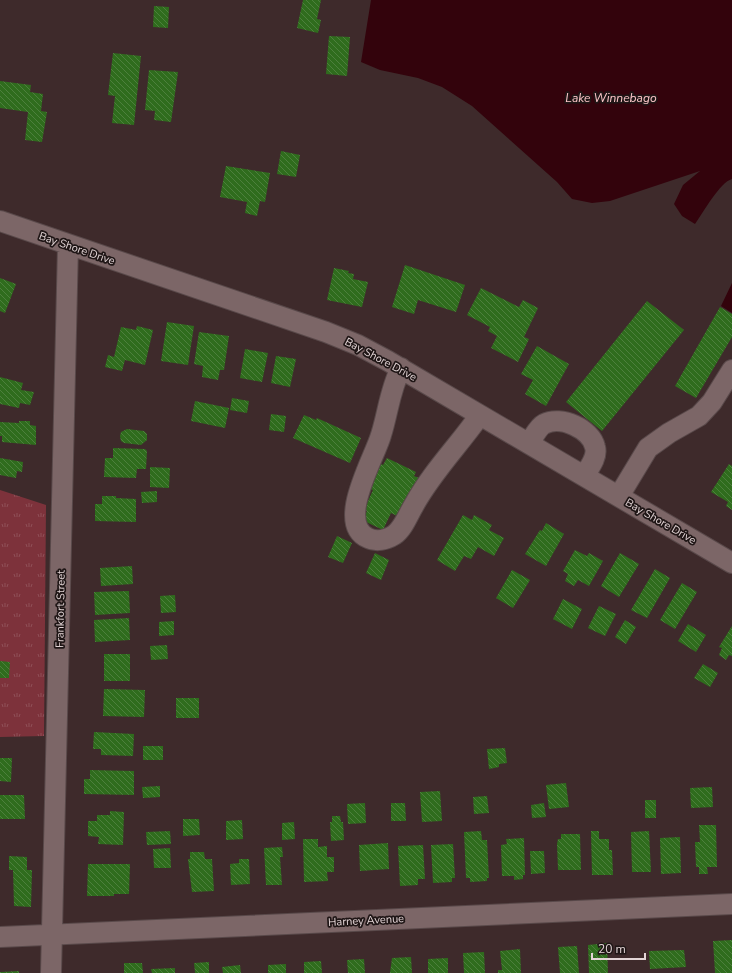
<svg xmlns="http://www.w3.org/2000/svg" width="732" height="973" font-family="'Nunito Sans',sans-serif">
<style>
.park{fill:url(#park-tufts)}
.water{fill:#33030c}
.building{fill:url(#building-back-hatch)}
.lines{fill:none;stroke-linecap:round;stroke-linejoin:round}
.minor-casing{stroke:#59494a;stroke-width:22}
.minor{stroke:#7c6667;stroke-width:20}
.labels{text-anchor:middle;stroke-width:3.5;stroke-linejoin:round;paint-order:stroke}
.street-label{font-size:11px;fill:#e3d5d6;stroke:#1f1616}
.water-label{font-size:12px;font-style:italic;fill:#fdc6c9;stroke:#1f1616}
</style>
<defs>
<pattern id="park-tufts" width="24" height="20" patternUnits="userSpaceOnUse"><rect width="24" height="20" fill="#7d323b"/><path d="M3 7l-1-3M5 7V3M7 7l1-3M15 17l-1-3M17 17v-4M19 17l1-3" fill="none" stroke="#8f4f57"/></pattern>
<pattern id="building-back-hatch" width="6" height="6" patternUnits="userSpaceOnUse"><rect width="6" height="6" fill="#2f6c1d"/><path d="M-1 5l2 2M0 0l6 6M5-1l2 2" fill="none" stroke="#4d803d"/></pattern>
</defs>
<rect width="100%" height="100%" fill="#3e2a2b"/>
<path class="park" d="M0,490L46,505L44,736L0,737Z"/>
<path class="water" d="M371,0H732V179C720,182 703,213 695,224L682,216L674,204L683,185L700,171L610,201L592,203L572,199L557,182L472,106L442,87L418,78L380,70L361,62Z
M732,283V313L721,306Z"/>
<path class="building" d="M303,0H321L317,19L321,20L318,33L297,28Z
M154,6L169,7L168,28L153,27Z
M329,36L350,37L347,76L326,74Z
M113,53L141,56L134,125L112,123L115,96L108,95Z
M149,70L178,72L171,122L154,120L155,111L145,110Z
M0,81L31,85L30,92L43,94L41,111L47,112L42,142L25,140L28,112L0,108Z
M281,151L300,155L296,177L277,174Z
M226,166L270,173L265,202L260,201L257,216L245,213L247,202L220,197Z
M405,265L465,285L456,312L418,300L414,314L392,307Z
M334,268L349,271L348,273L354,274L353,279L368,282L362,307L327,300Z
M0,278L16,284L5,313L0,311Z
M481,288L519,307L523,300L538,308L524,337L529,339L518,362L491,348L497,336L488,331L490,327L467,315Z
M647,301L684,330L602,431L566,402Z
M720,307L732,314V337L696,398L675,386Z
M167,322L194,326L188,365L161,361Z
M137,326L153,330L145,365L125,360L122,371L105,367L108,355L114,357L121,327L136,330Z
M199,332L229,336L224,370H220L218,380L202,377L203,366L194,364Z
M537,346L569,364L546,406L525,394L533,380L521,374Z
M245,349L268,353L262,382L240,378Z
M276,356L296,359L290,387L271,383Z
M0,377L23,383L21,390L34,392L30,405L20,403L19,408L0,404Z
M232,398L249,401L247,413L230,410Z
M195,401L229,408L225,428L191,421Z
M271,414L286,416L284,432L269,430Z
M304,415L316,420L317,418L361,438L350,463L293,438Z
M19,421H30V425L36,426V445L2,442V436H0V422L19,423Z
M127,429L144,431L147,434V440L141,445L124,443L121,441L120,436L121,432Z
M113,448L145,449L147,451L146,469H137L136,478L104,477L105,458H113Z
M0,458L23,462L22,472L17,471L16,478L0,475Z
M387,458L416,472L414,476L419,478L401,518L391,513L383,530L362,520L367,511L364,510L373,490L367,488L379,463L383,465Z
M729,464L732,466V510L726,506L728,502L711,492Z
M150,467L170,468L169,488L150,487Z
M157,491V502L142,503L141,492Z
M102,496H116V498L136,499V522L95,521V504H102Z
M463,515L472,520L474,515L492,525L489,530L504,538L494,556L478,547L471,559L464,556L455,571L437,560Z
M546,523L564,534L546,566L525,554L540,530L542,531Z
M337,536L352,543L343,563L328,557Z
M575,550L587,556L589,553L603,561L589,586L578,580L574,586L565,581L568,574L563,571Z
M375,553L389,560L381,580L366,573Z
M620,553L639,564L619,597L601,586Z
M132,566L133,584L101,586L100,568Z
M655,569L670,578L647,618L631,610Z
M512,570L530,580L513,608L496,598Z
M682,583L697,592L675,629L660,620Z
M129,591L130,613L95,615L94,592Z
M175,595L176,612L161,613L160,596Z
M563,599L582,609L572,629L553,619Z
M599,606L616,614L605,636L588,628Z
M129,618L130,640L95,642L94,620Z
M625,620L636,627L626,644L615,637Z
M174,621V635L159,636V622Z
M688,624L706,635L696,652L678,641Z
M732,626V656L729,655L726,660L719,655L722,648L719,647Z
M167,645L168,659L151,660L150,646Z
M104,654H130V681H104Z
M0,661L10,662L9,678H0Z
M703,664L718,673L710,687L694,678Z
M104,689L145,690L144,717L103,716Z
M176,698H199V718H176Z
M94,732L134,734L133,756L101,755V749H93Z
M143,746H163V760H143Z
M505,748L507,763L499,764V767L489,769L487,749Z
M0,758H12L11,782L0,781Z
M90,770L134,771V795L84,794V779H90Z
M566,783L569,807L549,809L546,785Z
M160,786V797L143,798L142,787Z
M712,787L713,807L691,808L690,788Z
M440,791L442,821L422,822L420,792Z
M0,795H24L25,819H0Z
M487,796L489,813L474,814L473,797Z
M645,800H656V818H645Z
M365,803L366,823L348,824L347,804Z
M391,803H405L406,821H391Z
M544,803L546,817L532,818L531,805Z
M110,811L124,812L123,845L98,844L99,837L88,836V821H97V815H110Z
M332,816H340L341,822H343L344,840L331,841L330,822H332Z
M183,819H199L200,835L183,836Z
M242,820L243,839L226,840V821Z
M294,822L295,839L282,840V823Z
M699,825H716L717,867H707L708,874H699V867H696L695,842H700Z
M170,831L171,844L147,845L146,832Z
M481,831L482,840H487L489,878H487V881L470,882V878H466L464,832Z
M591,831H599V839H609V850H612L613,875H592Z
M649,831L651,872H632L631,832Z
M561,834H580L581,870H558L557,844L558,839H561Z
M680,837L681,873L661,874L660,838Z
M524,838L525,875H523V879L514,880V876H502L501,845L507,844L506,839Z
M303,839H318V847L327,846V857H334V872H327L328,881L304,882Z
M388,843L389,869L360,871L359,845Z
M453,844L455,878H452V882L433,883L431,845Z
M423,845L425,879H418V885L400,886L398,846Z
M282,847L283,857H280L282,885H266L264,848Z
M170,848L171,868H154L153,849Z
M530,851H544L545,873L531,874Z
M190,852H204L205,859H212L214,891L192,892L188,859H190Z
M9,856L27,857V870H32L31,907L14,906L13,870H9Z
M239,859H249L250,884L231,885L230,864L239,863Z
M88,864H130L129,894H114V896H87Z
M732,940V973H715L713,941Z
M607,943L608,973H589L588,945Z
M577,946L579,973H560L558,947Z
M520,949L521,973H498V970H502L500,951Z
M684,950L686,967L650,969L649,951Z
M484,952L485,973H464L463,953Z
M411,957L412,973H390L392,958Z
M448,958V973H428V959Z
M364,959L365,973H348L347,960Z
M321,961L322,973H304V962Z
M209,962V973H195L194,963Z
M124,963H142L143,973H124Z
M286,964V973H268V965Z
M240,965L241,973H223L222,967Z
M175,968V973H152L151,969Z
M19,971V973H0V972Z"/>
<g class="lines">
<g class="minor-casing">
<path id="minor" d="M0,221L326,332L358,345L388,361L732,563
M401,368C390,389 388,413 381,435C375,457 335,523 368,538C376,542 386,540 394,535C403,529 408,515 414,505C432,472 459,445 480,415
M529,443C533,438 538,427 544,424C561,415 591,429 595,447C598,457 589,468 584,476
M619,496L648,448L669,433L699,416L712,402L732,370
M0,937L732,904
M51,973L68,245"/>
</g>
<use href="#minor" class="minor"/>
</g>
<g class="labels">
<g class="street-label">
<text transform="translate(77 248) rotate(19)" y="4">Bay Shore Drive</text>
<text transform="translate(381 359) rotate(28)" y="4">Bay Shore Drive</text>
<text transform="translate(661 521) rotate(30)" y="4">Bay Shore Drive</text>
<text transform="translate(60 609) rotate(-89)" y="4">Frankfort Street</text>
<text transform="translate(366 920) rotate(-3)" y="4">Harney Avenue</text>
</g>
<g class="water-label">
<text x="611" y="102">Lake Winnebago</text>
</g>
</g>
<path d="M592 953v6h53v-6" fill="none" stroke="#e3d5d6" stroke-width="2"/>
<text x="598" y="953" font-size="12" fill="#e3d5d6" stroke="#1f1616" stroke-width="3" paint-order="stroke">20 m</text>
</svg>
